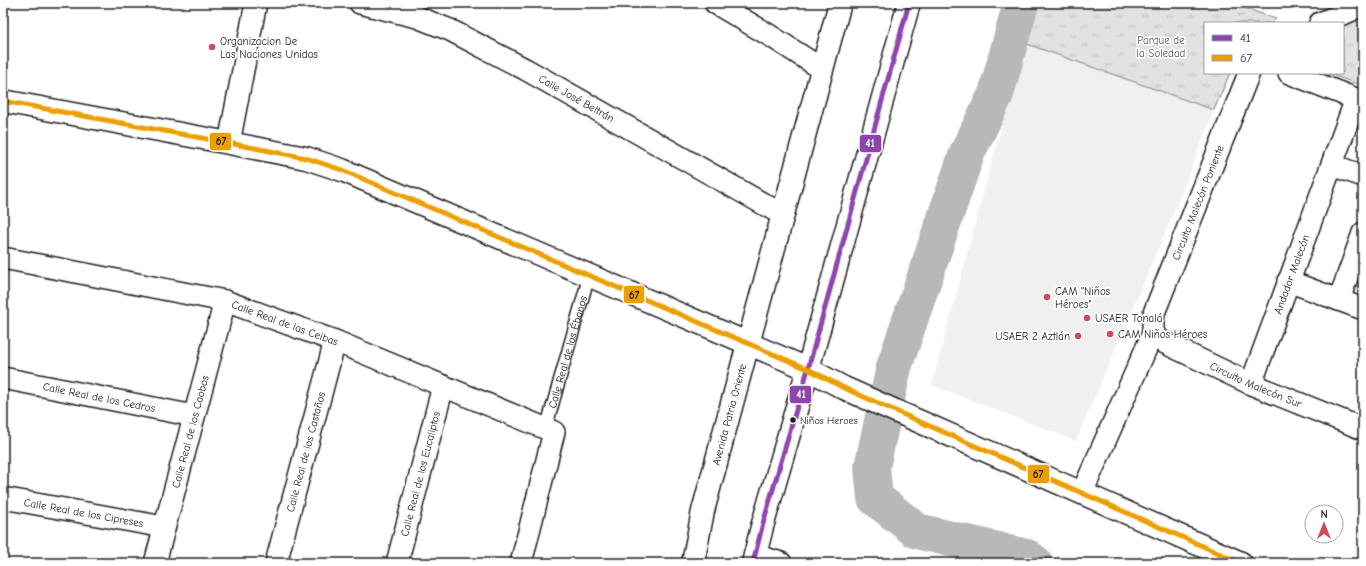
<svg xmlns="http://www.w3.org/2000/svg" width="1366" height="566" font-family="'Comic Neue',sans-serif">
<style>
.built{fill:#f0f0f0}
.park{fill:url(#park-tufts);stroke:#7f7f7f}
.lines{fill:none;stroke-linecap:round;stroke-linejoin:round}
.river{stroke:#b8b8b8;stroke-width:36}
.lane-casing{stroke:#1c1c1c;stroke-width:14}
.street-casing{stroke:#1c1c1c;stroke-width:24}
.secondary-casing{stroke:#1c1c1c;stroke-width:25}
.lane{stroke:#fff;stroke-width:11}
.street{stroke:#fff;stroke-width:21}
.secondary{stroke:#fff;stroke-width:22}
.bus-1-casing{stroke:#fff;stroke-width:8}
.bus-2-casing{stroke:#fff;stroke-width:8}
.bus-1{stroke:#8e44ad;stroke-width:5}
.bus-2{stroke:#ec9f01;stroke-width:5}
.poi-dot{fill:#d1495b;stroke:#fff;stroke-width:1.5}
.bus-dot{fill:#1c1c1c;stroke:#fff;stroke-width:1.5}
.labels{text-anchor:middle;stroke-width:3.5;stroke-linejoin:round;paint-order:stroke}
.bus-label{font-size:10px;fill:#1c1c1c;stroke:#fff;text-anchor:start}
.park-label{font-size:11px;fill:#575757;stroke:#fff}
.poi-label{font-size:11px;fill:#1c1c1c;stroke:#fff;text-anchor:start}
.street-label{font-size:11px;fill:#1c1c1c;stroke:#fff}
.line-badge{stroke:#fff;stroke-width:1.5}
.badge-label{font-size:11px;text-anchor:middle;font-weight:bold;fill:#fff}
.pale-badge-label{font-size:11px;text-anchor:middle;font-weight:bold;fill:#111}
</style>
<defs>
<pattern id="park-tufts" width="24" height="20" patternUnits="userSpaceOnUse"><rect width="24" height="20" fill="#e2e2e2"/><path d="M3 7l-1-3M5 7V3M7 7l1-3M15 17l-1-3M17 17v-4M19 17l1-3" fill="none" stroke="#c1c1c1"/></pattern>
</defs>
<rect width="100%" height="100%" fill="#fff"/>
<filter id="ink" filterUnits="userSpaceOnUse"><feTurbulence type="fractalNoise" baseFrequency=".025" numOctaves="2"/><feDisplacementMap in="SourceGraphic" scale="8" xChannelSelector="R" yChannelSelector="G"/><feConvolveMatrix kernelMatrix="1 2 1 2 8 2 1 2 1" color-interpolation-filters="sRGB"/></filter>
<g filter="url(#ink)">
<path class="built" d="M1024,43L1214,110L1175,209L1076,441L932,385Z"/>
<path class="park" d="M1035,3H1231L1276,19L1272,23H1205V73H1230L1214,110L1024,43Z
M1363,17V86L1326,73H1343V23Z"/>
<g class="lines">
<path class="river" d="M1021,3L996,94L967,153L894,367L872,467L875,498L917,531L1027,557L1035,563"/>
<g class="lane-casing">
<g id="lane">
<path id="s1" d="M546,428L589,276"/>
</g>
</g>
<g class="street-casing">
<g id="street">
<path id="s2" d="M360,3L417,17L450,30L525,69L783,215"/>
<path d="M715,3L769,35L822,69"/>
<path d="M1320,23L1350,11L1363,3"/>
<path d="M229,143L256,3"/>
<path d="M1332,165L1363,176"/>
<path id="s3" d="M3,258L225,301L335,341L554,432L521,563"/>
<path d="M1288,281L1363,309"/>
<path d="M1339,300L1363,233"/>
<path id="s4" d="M1153,333L1158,339L1165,343L1251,384L1363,429"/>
<path id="s5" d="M3,378L194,416"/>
<path id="s6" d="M1251,384L1356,99L1289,73"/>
<path id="s7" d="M1082,493L1153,333V323L1154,313L1249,73"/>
<path id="s8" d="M3,498L164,527"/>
<path d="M755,555L781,563"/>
<path id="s9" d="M155,563L225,301"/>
<path id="s10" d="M276,563L335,341"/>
<path id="s11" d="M397,563L443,386"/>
</g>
</g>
<g class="secondary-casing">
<g id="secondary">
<path d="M3,101L229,143L306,158L342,170L808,369L844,388L900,413L1241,563"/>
<path id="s12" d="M693,563L703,511L840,3"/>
<path d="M753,563L762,527L808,369L909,3"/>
</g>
</g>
<use href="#lane" class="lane"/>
<use href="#street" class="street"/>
<use href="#secondary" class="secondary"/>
<g class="bus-1-casing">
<path id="bus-1" d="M753,563L762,527L808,369L909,3"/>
</g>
<g class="bus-2-casing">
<path id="bus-2" d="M3,101L229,143L306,158L342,170L808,369L844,388L900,413L1241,563"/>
</g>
<use href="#bus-1" class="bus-1"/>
<use href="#bus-2" class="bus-2"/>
</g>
</g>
<g class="poi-dot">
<circle cx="212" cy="47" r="4"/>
<circle cx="1047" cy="297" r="4"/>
<circle cx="1087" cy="318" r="4"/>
<circle cx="1110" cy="334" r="4"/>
<circle cx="1078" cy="336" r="4"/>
</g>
<circle class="bus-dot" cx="793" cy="420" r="3.5"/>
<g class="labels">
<g class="bus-label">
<text x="800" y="424">Niños Heroes</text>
</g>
<g class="park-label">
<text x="1161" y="44">Parque de<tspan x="1161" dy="13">la Soledad</tspan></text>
</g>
<g class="poi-label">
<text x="220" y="45">Organizacion De<tspan x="220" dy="13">Las Naciones Unidas</tspan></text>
<text x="1055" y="295">CAM "Niños<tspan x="1055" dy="13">Héroes"</tspan></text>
<text x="1095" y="322">USAER Tonalá</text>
<text x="1118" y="338">CAM Niños Héroes</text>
<text x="1070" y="340" text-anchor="end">USAER 2 Aztlán</text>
</g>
<g class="street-label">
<text dy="4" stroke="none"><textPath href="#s2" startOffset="238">Calle José Beltrán</textPath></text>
<text dy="4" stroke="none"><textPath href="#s7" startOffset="314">Circuito Malecón Poniente</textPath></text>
<text dy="4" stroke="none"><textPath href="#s6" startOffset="117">Andador Malecón</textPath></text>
<text dy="4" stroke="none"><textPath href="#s3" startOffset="290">Calle Real de las Ceibas</textPath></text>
<text dy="4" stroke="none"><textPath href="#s1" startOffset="79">Calle Real de los Ébanos</textPath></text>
<text dy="4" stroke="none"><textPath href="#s4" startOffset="116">Circuito Malecón Sur</textPath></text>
<text dy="4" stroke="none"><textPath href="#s5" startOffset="98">Calle Real de los Cedros</textPath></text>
<text dy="4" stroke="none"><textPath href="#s12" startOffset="153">Avenida Patria Oriente</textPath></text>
<text dy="4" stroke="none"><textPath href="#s9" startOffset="136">Calle Real de los Caobos</textPath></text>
<text dy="4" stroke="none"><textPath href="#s10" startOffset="115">Calle Real de los Castaños</textPath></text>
<text dy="4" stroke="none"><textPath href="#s11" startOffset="92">Calle Real de los Eucaliptos</textPath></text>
<text dy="4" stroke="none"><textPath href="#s8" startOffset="82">Calle Real de los Cipreses</textPath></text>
</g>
</g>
<g class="line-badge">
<rect x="209" y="132" width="23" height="19" rx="4" fill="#ec9f01"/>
<rect x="859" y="134" width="23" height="19" rx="4" fill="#8e44ad"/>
<rect x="623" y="285" width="22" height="19" rx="4" fill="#ec9f01"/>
<rect x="789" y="385" width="23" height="19" rx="4" fill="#8e44ad"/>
<rect x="1027" y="464" width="23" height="20" rx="4" fill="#ec9f01"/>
</g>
<g class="badge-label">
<text x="870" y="147">41</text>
<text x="801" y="398">41</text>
</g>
<g class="pale-badge-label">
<text x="221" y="145">67</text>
<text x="634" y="299">67</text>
<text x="1038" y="478">67</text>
</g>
<rect width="1366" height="566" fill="none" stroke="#fff" stroke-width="16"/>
<rect x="8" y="8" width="1350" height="550" fill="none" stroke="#1c1c1c" stroke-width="1.5" filter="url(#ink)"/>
<rect x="1204" y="22" width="140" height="52" fill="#ffffff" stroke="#a4a4a4"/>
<rect x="1212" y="35" width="20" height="6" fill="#8e44ad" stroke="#a4a4a4"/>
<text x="1240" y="42" font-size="12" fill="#1c1c1c">41</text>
<rect x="1212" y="55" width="20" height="6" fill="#ec9f01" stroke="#a4a4a4"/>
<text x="1240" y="62" font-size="12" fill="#1c1c1c">67</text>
<g transform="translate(1324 524)"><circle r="19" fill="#ffffff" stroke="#a4a4a4"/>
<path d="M0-3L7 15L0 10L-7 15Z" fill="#d1495b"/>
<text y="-6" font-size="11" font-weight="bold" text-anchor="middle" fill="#1c1c1c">N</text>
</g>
</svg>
